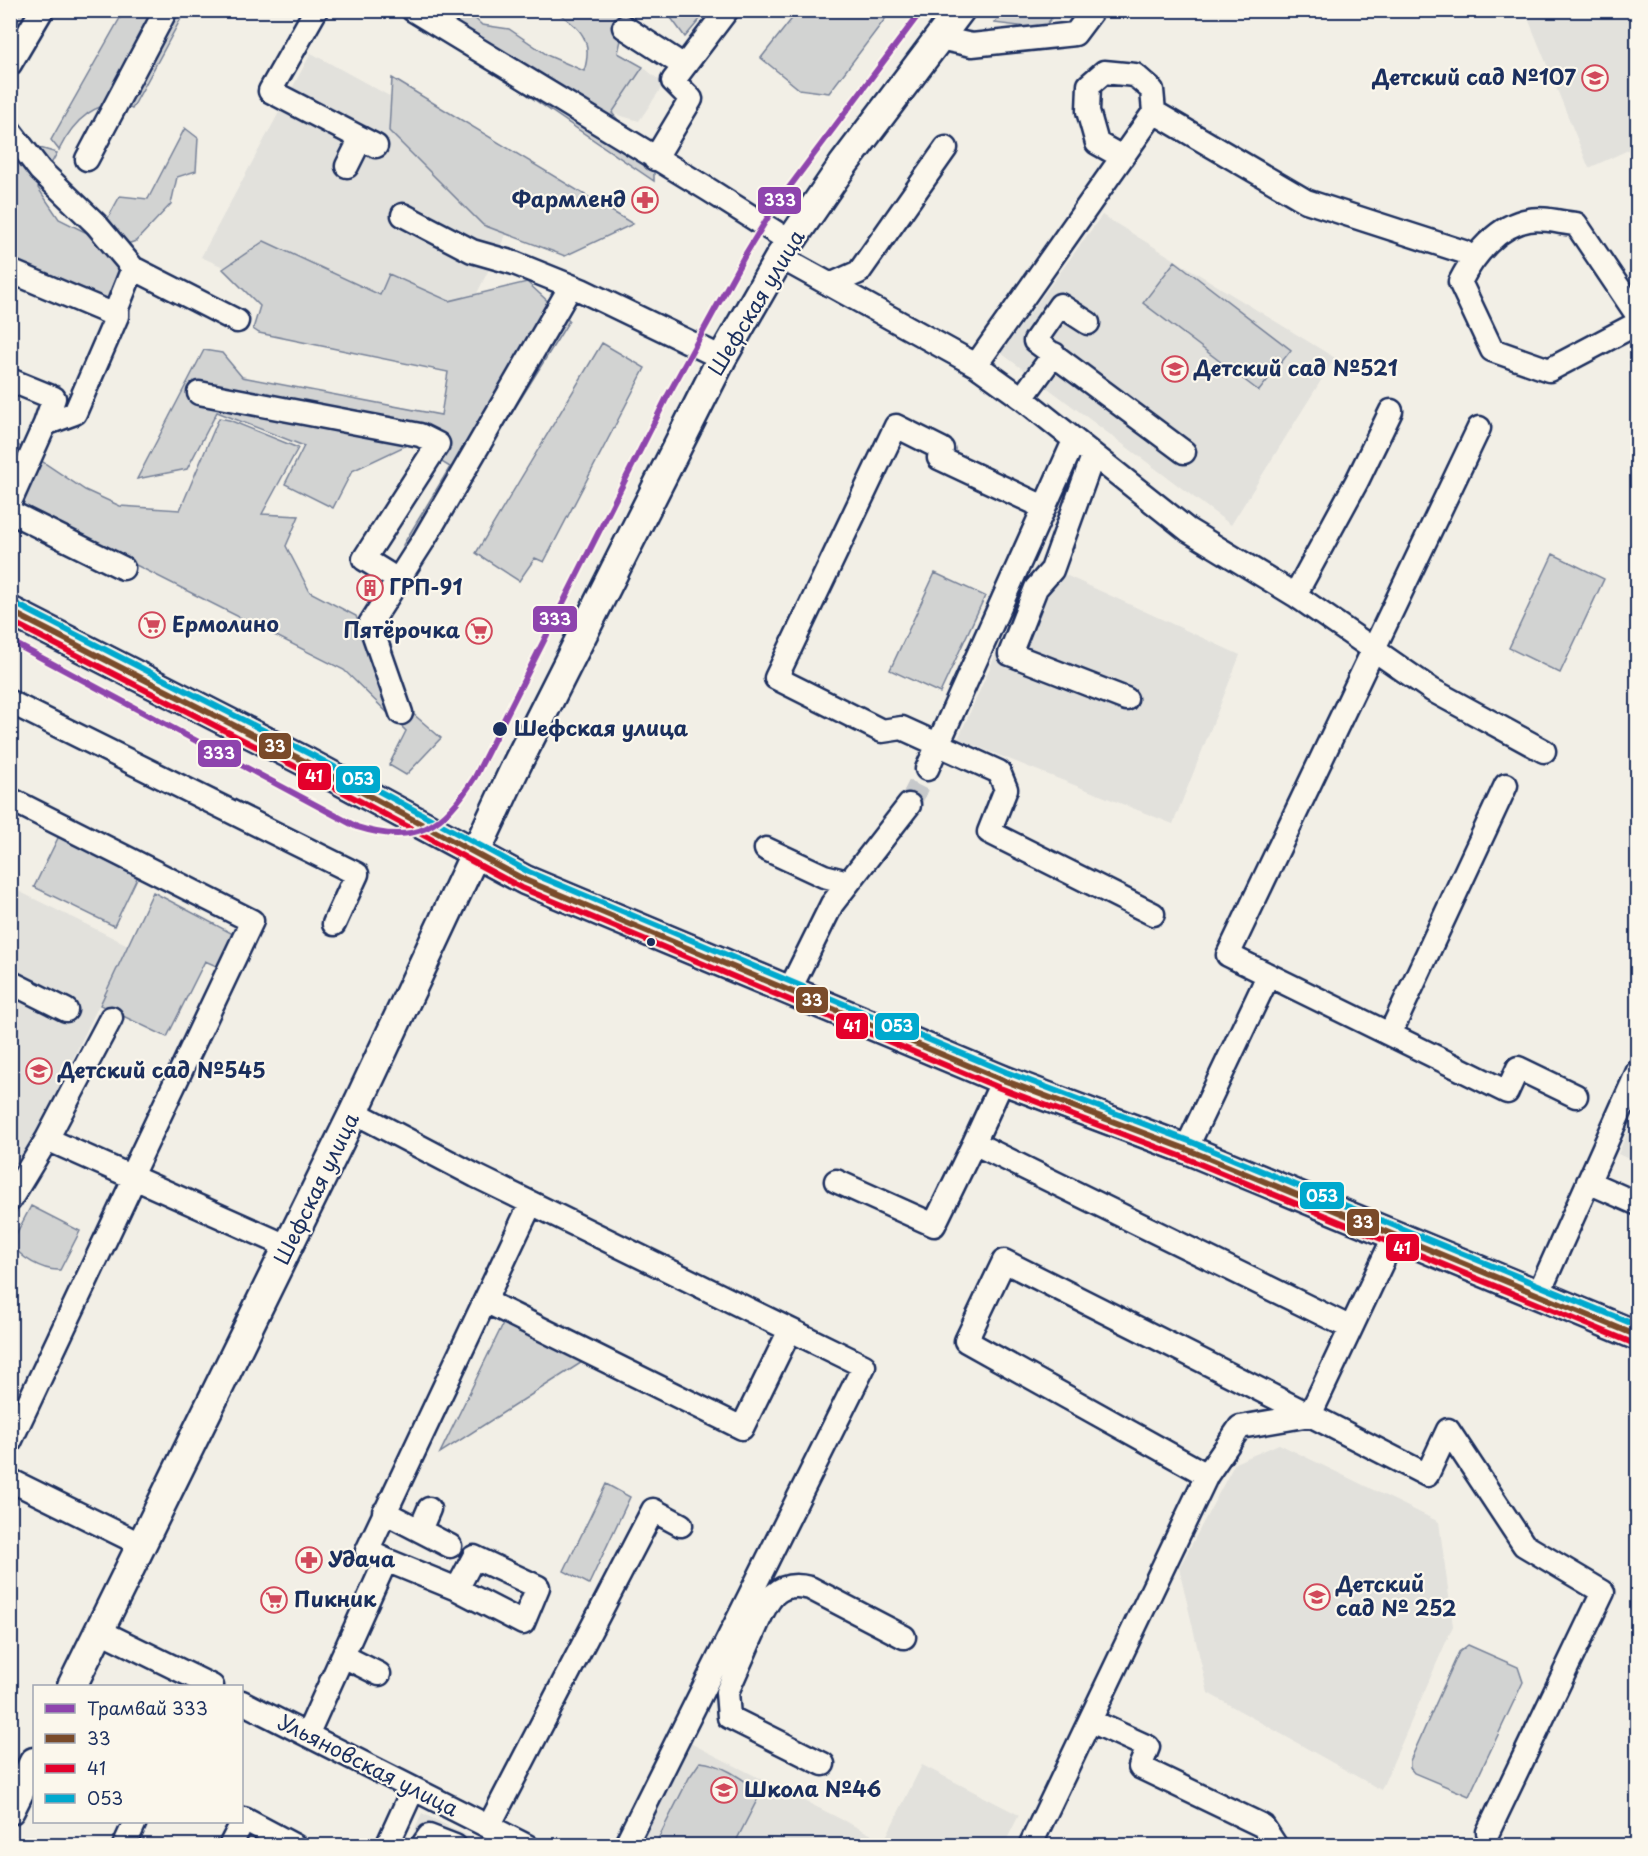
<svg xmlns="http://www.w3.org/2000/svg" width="1648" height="1856" font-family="'Playpen Sans',sans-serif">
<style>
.built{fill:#e2e1dc}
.green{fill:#d2d3d2;stroke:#768198;stroke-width:1.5}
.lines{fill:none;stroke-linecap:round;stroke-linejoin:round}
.minor-tunnel{stroke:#c7c9cb;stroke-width:22;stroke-dasharray:22 11;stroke-linecap:butt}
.minor-casing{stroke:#1b2f5e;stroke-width:27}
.major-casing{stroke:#1b2f5e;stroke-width:33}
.minor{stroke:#fbf7ec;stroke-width:22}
.major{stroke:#fbf7ec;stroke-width:28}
.bus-1-casing{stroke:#fbf7ec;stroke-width:10}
.bus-2-casing{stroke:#fbf7ec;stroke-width:10}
.bus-3-casing{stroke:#fbf7ec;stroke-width:10}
.bus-1{stroke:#7a4b2a;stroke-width:6}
.bus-2{stroke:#e4002b;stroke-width:6}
.bus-3{stroke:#00a9ce;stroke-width:6}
.tram-1-casing{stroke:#fbf7ec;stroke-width:10}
.tram-1{stroke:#8e44ad;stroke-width:6}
.stop-dot{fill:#1b2f5e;stroke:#fbf7ec;stroke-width:2}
.labels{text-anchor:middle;stroke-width:4.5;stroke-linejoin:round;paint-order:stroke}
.poi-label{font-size:21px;font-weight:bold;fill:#1b2f5e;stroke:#fbf7ec;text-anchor:start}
.street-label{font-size:21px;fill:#1b2f5e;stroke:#fbf7ec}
.stop-label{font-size:21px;font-weight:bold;fill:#1b2f5e;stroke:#fbf7ec;text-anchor:start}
.line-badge{stroke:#fbf7ec;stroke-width:2}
.badge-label{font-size:16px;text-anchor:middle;font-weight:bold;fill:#fff}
</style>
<rect width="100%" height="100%" fill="#f2efe6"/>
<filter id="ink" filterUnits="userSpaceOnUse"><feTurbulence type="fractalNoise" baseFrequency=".0167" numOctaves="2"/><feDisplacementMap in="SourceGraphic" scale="12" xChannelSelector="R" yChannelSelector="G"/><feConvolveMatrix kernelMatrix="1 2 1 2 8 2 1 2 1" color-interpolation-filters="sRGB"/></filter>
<g filter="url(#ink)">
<path class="built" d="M1525,11H1637V146L1589,168Z
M311,53L535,176L451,346L366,331L201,257Z
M643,67L664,84L639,121L611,113Z
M1102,215L1335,358L1231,525L1001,353Z
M1037,562L1240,655L1173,824L958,739Z
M10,887L128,945L18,1172L10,1168Z
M1637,1111V1163L1618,1154Z
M1279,1444L1439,1522L1453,1626L1381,1790L1208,1693L1179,1568L1235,1463Z
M688,1742L884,1841L922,1765L1019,1815L1004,1845L636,1846Z
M422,1813L486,1845L408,1846Z"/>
<path class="green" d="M11,11H46L11,72Z
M124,11H185L132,109C99,93 72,123 59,150L51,140Z
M404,11H467L482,25L509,29L549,56L584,71C594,39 580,28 555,11H634L624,27L618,53L643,67L612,113L654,160V181Z
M666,11H707L685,37Z
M798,11V10L891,11L829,93L799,89L761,58Z
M1004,11H1057L1043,29L994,23Z
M392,78L633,224L565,256L483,225L389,131Z
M185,128L198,138L196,171L177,177L171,204L136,241L121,246V281L99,310L11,273L10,132L40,148L57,153L38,188L59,219L97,238L120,196L148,199Z
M264,241L380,295L389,274L449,301L527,282L569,321L410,577L403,545L450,467L411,443L352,471L333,508L285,484L304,446L217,412L187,469L137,479L204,350L222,353L242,377L441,415L448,372L259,333L253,329L260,306L223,269Z
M1175,261L1291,350L1259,391L1143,303Z
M602,343L645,368L544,562L535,558L519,581L476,553Z
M219,418L229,420L298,448L262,514L299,516L286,546L310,592L356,616L369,654L404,706L441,738L406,775L389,765L406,731L344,670L11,502L10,440L85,490L120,506L180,510Z
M1553,554L1604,579L1560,673L1509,648Z
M935,573L985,596L940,693L890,670Z
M59,836L138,876L114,926L34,887Z
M153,892L235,935L221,968L205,961L167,1037L100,1005Z
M31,1206L80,1231L60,1270C44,1271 18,1258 12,1242Z
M506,1318L587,1359L440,1453Z
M606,1484L630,1497L589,1584L564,1571Z
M1468,1645L1518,1667L1523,1682L1469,1796L1414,1773L1410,1768V1761L1459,1652Z
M700,1762C719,1763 743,1778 757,1791L758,1798L734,1845H655L689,1778Z"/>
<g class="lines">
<path class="minor-tunnel" d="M909,805L927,769"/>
<g class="minor-casing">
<path id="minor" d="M316,10L270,91L376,146
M413,10L709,190L791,242
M624,27L684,66
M939,38L972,45L1075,34L1093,10
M10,64L42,10
M10,131L40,170L96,224L133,268
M1122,157L1097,143L1088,111L1089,85L1104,72L1135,75L1152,90L1154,112L1306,201L1464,252L1472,258
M87,159L166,10
M655,159L691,99L673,81L727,10
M347,166L361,138
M403,215L472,251L514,263L581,290L722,358
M780,257L976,365L1022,398L1188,530L1295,595L1432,690L1544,751
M10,271L117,316V308L133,268L237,321
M830,285L859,272L946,148
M1638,316L1576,224C1562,223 1543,217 1529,220C1498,225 1473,256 1460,282L1492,350L1549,370L1638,323
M1088,323L1060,305L1035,341L1184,452
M976,365L1154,112
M10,380L54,398L45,424
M199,393L420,435L438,444L364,559L398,580
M1022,398L1054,354
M1479,428L1228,955L1507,1092L1518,1068L1576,1096
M1093,456L1052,570L1036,588L1010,654L1126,699
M10,502L45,424L75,413L117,316
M1043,510L1033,502L939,458L942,449L896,426L776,678L882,731L902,728L999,772L1006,789L989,832L1153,914
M10,512L123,568
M1295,595L1357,481L1391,411
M10,702L357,874L334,924
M401,713L370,624L423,541L571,286
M927,769L1074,441
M10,799L252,921L131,1176
M766,849L824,876L848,882
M10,982L66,1010
M789,991L832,904L909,805
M1390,1034L1506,785
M1003,1080L974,1143L1351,1328
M354,1112L476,1176L864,1366L625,1846
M47,1139L111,1018
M1186,1149L1268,976
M836,1181L934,1225L974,1143
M1588,1182L1638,1204
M10,1200L47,1139L289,1247
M1394,1237L1310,1415L1427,1475L1448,1430L1524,1545L1603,1592L1488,1832
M1538,1295L1638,1071
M485,1301L742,1428L790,1330
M10,1442L135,1177
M10,1480L142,1545
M384,1512L450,1546
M420,1530L429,1509
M386,1560L457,1589L523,1623L538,1587L474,1557L457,1589
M100,1631L212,1686
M732,1631L750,1640C764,1611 770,1577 810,1588L904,1637
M750,1640L727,1692L729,1717L823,1764
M343,1656L379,1674
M242,1702L527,1846
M1091,1721L1148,1747L1140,1767L1263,1826L1276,1846
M307,1735L386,1560L367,1551L531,1203
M489,1826L653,1510L681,1525
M124,1846L135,1822
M230,1846L244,1819L295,1846
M387,1846L413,1789
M422,1846L429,1836L455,1846
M1030,1846L1207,1475L1240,1427L1310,1415L1004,1261L966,1341L1207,1475"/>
</g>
<g class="major-casing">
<path id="major" d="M10,611L308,763L525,880L1003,1080L1186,1149L1638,1336
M72,1686L354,1112L517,764L722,358L780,257L843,165L960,10
M10,1810L34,1762"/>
</g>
<use href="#minor" class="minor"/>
<use href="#major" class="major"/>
<g class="bus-1-casing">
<path id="bus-1" d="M10,611L308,763L525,880L1003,1080L1186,1149L1638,1336"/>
</g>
<g class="bus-2-casing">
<path id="bus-2" d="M10,621L304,771L522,888L1000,1088L1183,1157L1635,1344"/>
</g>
<g class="bus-3-casing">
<path id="bus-3" d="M14,603L312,755L529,872L1006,1072L1189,1141L1638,1326"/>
</g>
<use href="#bus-1" class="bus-1"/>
<use href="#bus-2" class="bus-2"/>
<use href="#bus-3" class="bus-3"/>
<g class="tram-1-casing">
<path id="tram-1" d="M10,641L357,827C417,846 443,827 475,777L667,397L745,255L773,209L922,10"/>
</g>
<use href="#tram-1" class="tram-1"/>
</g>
</g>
<defs>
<g id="school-ring" transform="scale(1.35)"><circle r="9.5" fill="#fbf7ec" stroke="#d1495b" stroke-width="1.5"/><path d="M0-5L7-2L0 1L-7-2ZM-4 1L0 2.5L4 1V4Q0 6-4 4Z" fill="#d1495b"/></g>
<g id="pharmacy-ring" transform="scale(1.35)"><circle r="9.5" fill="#fbf7ec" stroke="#d1495b" stroke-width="1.5"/><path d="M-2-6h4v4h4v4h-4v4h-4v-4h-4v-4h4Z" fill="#d1495b"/></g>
<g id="building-ring" transform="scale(1.35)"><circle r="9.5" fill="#fbf7ec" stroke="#d1495b" stroke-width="1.5"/><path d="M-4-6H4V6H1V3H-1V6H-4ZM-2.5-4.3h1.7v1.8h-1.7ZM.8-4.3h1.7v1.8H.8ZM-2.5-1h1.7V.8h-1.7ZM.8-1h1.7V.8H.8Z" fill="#d1495b"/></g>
<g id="supermarket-ring" transform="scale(1.35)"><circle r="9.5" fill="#fbf7ec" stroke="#d1495b" stroke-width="1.5"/><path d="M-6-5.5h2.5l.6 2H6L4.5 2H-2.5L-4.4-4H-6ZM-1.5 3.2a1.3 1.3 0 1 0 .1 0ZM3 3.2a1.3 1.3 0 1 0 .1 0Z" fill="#d1495b"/></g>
</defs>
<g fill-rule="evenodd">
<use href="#school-ring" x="1595" y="78"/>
<use href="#pharmacy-ring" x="645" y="200"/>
<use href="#school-ring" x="1175" y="369"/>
<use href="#building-ring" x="370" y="588"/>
<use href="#supermarket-ring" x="152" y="625"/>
<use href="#supermarket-ring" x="479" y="631"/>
<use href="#school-ring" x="39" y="1071"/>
<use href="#pharmacy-ring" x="309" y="1560"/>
<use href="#school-ring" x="1317" y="1597"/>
<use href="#supermarket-ring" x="274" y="1600"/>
<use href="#school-ring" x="724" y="1790"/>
</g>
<g class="stop-dot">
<circle cx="500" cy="729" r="8"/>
<circle cx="651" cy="942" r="5"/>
</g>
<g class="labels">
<g class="poi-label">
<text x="1576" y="85" text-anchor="end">Детский сад №107</text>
<text x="626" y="207" text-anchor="end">Фармленд</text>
<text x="1194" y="376">Детский сад №521</text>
<text x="389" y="595">ГРП-91</text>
<text x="172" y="632">Ермолино</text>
<text x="460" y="638" text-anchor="end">Пятёрочка</text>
<text x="58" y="1078">Детский сад №545</text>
<text x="328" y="1567">Удача</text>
<text x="1336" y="1592">Детский<tspan x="1336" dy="24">сад № 252</tspan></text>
<text x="294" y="1607">Пикник</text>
<text x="744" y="1797">Школа №46</text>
</g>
<g class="street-label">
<text transform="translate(757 303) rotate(-59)" y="7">Шефская улица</text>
<text transform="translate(317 1189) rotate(-64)" y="7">Шефская улица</text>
<text transform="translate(368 1766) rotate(27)" y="7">Ульяновская улица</text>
</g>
<g class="stop-label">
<text x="514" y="736">Шефская улица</text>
</g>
</g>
<g class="line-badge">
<rect x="757" y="186" width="45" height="29" rx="6" fill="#8e44ad"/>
<rect x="532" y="605" width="46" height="28" rx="6" fill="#8e44ad"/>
<rect x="258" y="732" width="34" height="28" rx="6" fill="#7a4b2a"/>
<rect x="197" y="739" width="45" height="29" rx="6" fill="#8e44ad"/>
<rect x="297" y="762" width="35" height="29" rx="6" fill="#e4002b"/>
<rect x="335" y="765" width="46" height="29" rx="6" fill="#00a9ce"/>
<rect x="795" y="986" width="34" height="28" rx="6" fill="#7a4b2a"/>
<rect x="835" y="1012" width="34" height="28" rx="6" fill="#e4002b"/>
<rect x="874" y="1012" width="46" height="29" rx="6" fill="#00a9ce"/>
<rect x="1299" y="1181" width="46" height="29" rx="6" fill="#00a9ce"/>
<rect x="1346" y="1208" width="34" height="29" rx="6" fill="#7a4b2a"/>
<rect x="1385" y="1233" width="35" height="29" rx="6" fill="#e4002b"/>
</g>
<g class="badge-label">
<text x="780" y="206">333</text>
<text x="555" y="625">333</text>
<text x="275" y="752">33</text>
<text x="219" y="759">333</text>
<text x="314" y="782">41</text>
<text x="358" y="785">053</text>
<text x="812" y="1006">33</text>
<text x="852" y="1032">41</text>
<text x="897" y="1032">053</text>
<text x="1322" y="1202">053</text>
<text x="1363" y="1228">33</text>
<text x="1402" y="1254">41</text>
</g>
<rect width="1648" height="1856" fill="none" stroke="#fbf7ec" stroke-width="36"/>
<rect x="18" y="18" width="1612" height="1820" fill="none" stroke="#1b2f5e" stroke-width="2" filter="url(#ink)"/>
<rect x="33" y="1685" width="210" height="138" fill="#fbf7ec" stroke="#a1a7b3" stroke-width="1.5"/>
<rect x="45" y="1704" width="30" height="9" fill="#8e44ad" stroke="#a1a7b3" stroke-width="1.5"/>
<text x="87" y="1715" font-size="18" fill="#1b2f5e">Трамвай 333</text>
<rect x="45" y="1734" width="30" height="9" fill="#7a4b2a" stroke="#a1a7b3" stroke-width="1.5"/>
<text x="87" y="1745" font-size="18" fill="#1b2f5e">33</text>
<rect x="45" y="1764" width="30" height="9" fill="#e4002b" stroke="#a1a7b3" stroke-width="1.5"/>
<text x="87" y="1775" font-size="18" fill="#1b2f5e">41</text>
<rect x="45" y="1794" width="30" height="9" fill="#00a9ce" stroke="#a1a7b3" stroke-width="1.5"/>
<text x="87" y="1805" font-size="18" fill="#1b2f5e">053</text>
</svg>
